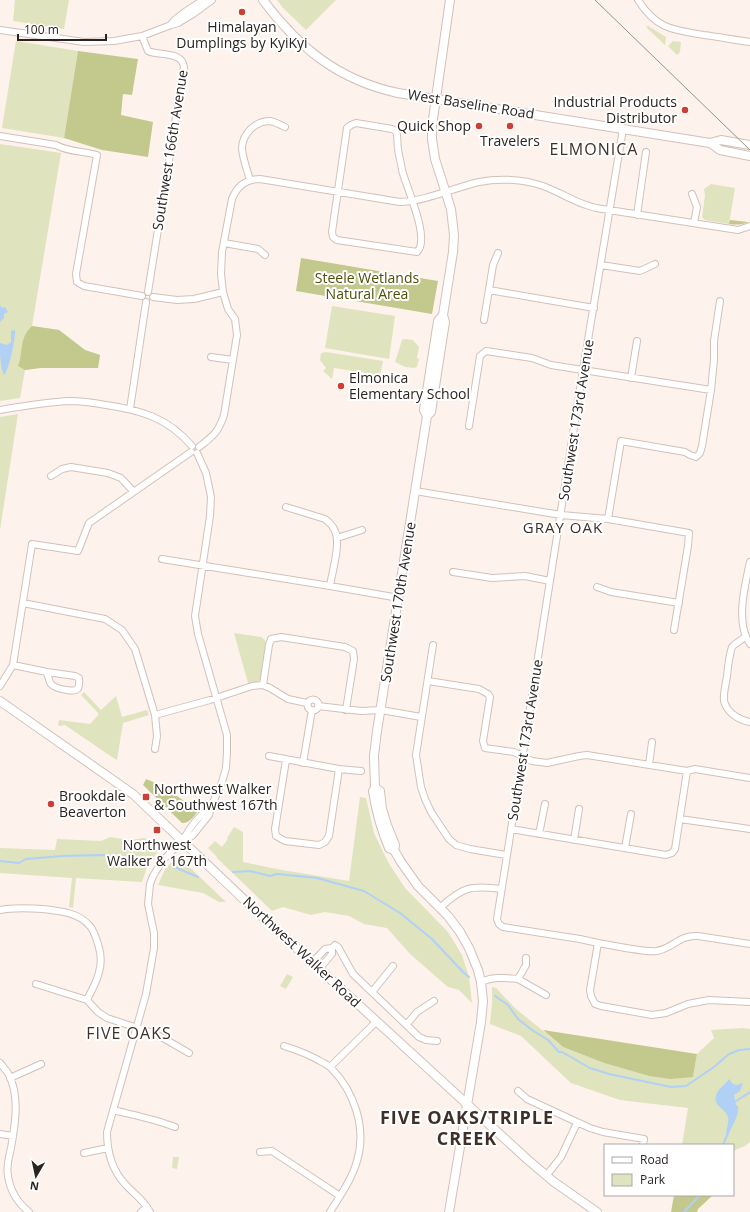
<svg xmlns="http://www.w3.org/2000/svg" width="750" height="1212" font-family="'Open Sans',sans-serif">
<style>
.green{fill:#dfe3be}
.forest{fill:#c3c98d}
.water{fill:#b0d0f6}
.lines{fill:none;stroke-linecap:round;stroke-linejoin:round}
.stream{stroke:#b0d0f6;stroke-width:2}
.minor-casing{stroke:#d3c0b9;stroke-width:8}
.major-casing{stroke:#d3c0b9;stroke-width:10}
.minor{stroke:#fff;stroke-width:6}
.major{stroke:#fff;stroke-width:8}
.tram{stroke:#988f8b;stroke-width:1}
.poi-dot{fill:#cc3f35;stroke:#fff;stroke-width:1.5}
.labels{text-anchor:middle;stroke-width:4;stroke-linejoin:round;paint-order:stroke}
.poi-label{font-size:14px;fill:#2a2320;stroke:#fff}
.street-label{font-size:14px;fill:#2a2320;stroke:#fff}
.park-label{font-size:14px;fill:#4c5008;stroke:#fff}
.neighbourhood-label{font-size:15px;letter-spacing:1px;fill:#3e2f29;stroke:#fff}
.quarter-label{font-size:16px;letter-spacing:1px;fill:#3e2f29;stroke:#fff}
.district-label{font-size:18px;font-weight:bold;letter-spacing:1px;fill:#3e2f29;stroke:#fff}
</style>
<rect width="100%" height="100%" fill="#fef2ed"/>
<path class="green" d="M15,0H69L64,29L13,21Z
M277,0H336L306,30L283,8Z
M648,26L666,37L665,45L646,27Z
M16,41L78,51L64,138L2,128Z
M673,41L681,42L680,52L677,55L668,46Z
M0,144L61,153L32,326L59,330L85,350L100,355L98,368H40L25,370L20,398L0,401Z
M711,184L735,188L729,224L705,220L702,217L705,195L704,189Z
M332,306L395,316L389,359L325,348Z
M404,339L413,340L419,347L417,358L419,359L417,367L414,368L405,367L395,362L402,340Z
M326,352L383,361L380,375L334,368L332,379L323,371L326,368L320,360L321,353Z
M18,414L0,530V417Z
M234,633L261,637L265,640L266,644L261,679L258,682L248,683Z
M84,692L101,710L116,696L122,717L147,710L149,715L123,723L117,760L112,757L65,725L60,726L58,725L59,720L90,724L99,714L81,695Z
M360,797L366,798L374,833L388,862L405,888L448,932L462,955L469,977L472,1003L459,990L448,987L410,954L387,928L364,924L349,916L325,912L311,915L283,907L272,911L217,858V857L208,848L215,841L222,847L228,839L227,838L234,827L243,832V862L276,869L349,881Z
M110,837L129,840L145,838L159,850L148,864L142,882L76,878L73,908L69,907L72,878L0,873V848L55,850L57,839L101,841Z
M174,859H181L226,902H219L203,893L158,885L165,869Z
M287,974L293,977L286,989L280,986Z
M492,987L496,988L516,1009L563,1047L604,1063L649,1076L693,1077L697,1054L714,1038L711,1030L742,1028L750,1029V1142L745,1146L733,1151V1145H682L688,1108L620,1100L571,1083L521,1036L490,1024L492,1003Z
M440,1115L449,1117L447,1123L438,1121Z
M173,1157H179L177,1169L172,1168Z"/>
<path class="forest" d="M78,51L138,59L132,95L123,94L121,115L153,122L148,157L102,150L64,138Z
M730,220L748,222C742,225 736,225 729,224Z
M301,258L438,281L432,314L296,291Z
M32,326L59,330L85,350L100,355L98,368H40L25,370L18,366C24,351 18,340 32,326Z
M146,779L163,786L198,811C194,816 189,824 182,823L143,785Z
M543,1030L697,1054L693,1077L671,1079L649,1076L604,1063L563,1047Z
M674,1195H713L698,1209L697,1212H671Z"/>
<path class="water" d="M0,305L2,308L5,307L8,312L4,314V318L0,322Z
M15,330C16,336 9,371 4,375C0,366 0,354 0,343L7,345L11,342V331Z
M729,1079L733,1084L737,1085L743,1083L740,1091L734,1095L736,1105L738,1106C740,1115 731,1127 728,1136L726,1133C727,1127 729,1123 728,1117C725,1108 711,1106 717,1093C720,1087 726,1084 729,1079Z"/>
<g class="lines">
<path class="stream" d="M0,861L19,863L26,859L62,856L101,855L153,859
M172,866L198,877
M233,872L250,871L270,876L277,874L317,878L364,891L400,913L432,939L463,972L469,977
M495,996L508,1005L518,1019L532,1030L548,1040L559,1052H562L590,1068L609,1074L671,1087L686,1086L714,1067L729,1054L739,1050L750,1049
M733,1103L750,1092
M723,1145L728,1133
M684,1212L700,1195"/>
<g class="minor-casing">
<path id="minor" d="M638,0C656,29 673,30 704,35C719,37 735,40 750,42
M171,24C179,14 192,8 203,0
M0,30L84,42L114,41L142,36L171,25L178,23L193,14L212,0
M142,36L148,51C159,56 182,51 184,67L148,292
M356,123L392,129L396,131C398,137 397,143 398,149C399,156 401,163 402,170C406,187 431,239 417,252L337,240L333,237L332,232L347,128L351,125Z
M0,136L56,145C68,152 84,151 97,155L76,274L77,282L84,286L142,296
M250,180C247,170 243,159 242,149C242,134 255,121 270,121C275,122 281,125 285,127
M692,194L697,207L694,223
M637,215L646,152
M224,243L258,249L265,255
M601,265L640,271L655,264
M489,290L594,308
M153,297L177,300L194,299L223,292
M484,320L493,265L498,253
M211,357L233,360
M631,378L637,341
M130,409L146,302
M0,410C23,406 46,402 70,401C82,401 95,403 106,405C141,410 168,418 192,446
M469,426L480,356L486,351L532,358L551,365L711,390
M199,447C213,436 218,433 224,415L237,335L235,319L228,309L223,292L221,274L222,252L232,199C237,186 246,179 260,179L400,202C426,201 453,188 479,182C499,178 523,179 543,186C554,190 565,196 576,201C582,204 589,206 596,208L738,230L750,226
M51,476L62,469L71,467L108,473L121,478L133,491
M415,491L561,515L608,519L689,533L688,546L674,630
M286,507L325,519C329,522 333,526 335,531C341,544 332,572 330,586
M608,519L621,441L685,452L690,455L696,457L700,453L702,446L711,390L714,360V341L720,301
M337,538L362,530
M162,559L330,586L399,598
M750,562C745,585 735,623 750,644
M453,572L492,578L525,576L550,581
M597,587L611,592L679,603
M23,603L105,619L122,630L135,649L155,715L157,736L155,749
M745,637L734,645L732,647C729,656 728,666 727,676C726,684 723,693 724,701C727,713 739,720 750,722
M433,645L416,755L421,787L425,799L431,812L449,839L456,845L470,849L506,855
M13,665L47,672L75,676L79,678C80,689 78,692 67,690C61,689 56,689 51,684C49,681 48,676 47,672
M428,681L479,689L488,694L490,697L483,741L485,748L514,752L532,761L547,763L579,756L587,755L687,771L695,769L750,778
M263,685L269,645L271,639L281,637L345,647L353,651L354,659L346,710
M0,686L13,665L32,544L78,551L89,523L191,452
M307.5 705a5.5 5.5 0 1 1 11 0a5.5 5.5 0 1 1-11 0Z
M318,706L361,711L381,710L421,717
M155,715L210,700L252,686L263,685L270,688L288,699L307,703
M269,756L339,769L361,771
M286,760L275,829L276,836L285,841L319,845L325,842L329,836L339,769
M303,763L312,710
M649,765L652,742
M680,819L750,829
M511,829L666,855L672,853L675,849L687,771
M539,834L545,804
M183,840C190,827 199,815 211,807
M574,840L579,809
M625,848L631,814
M440,908C462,887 471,885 501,889
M0,910C14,907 29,908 43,909C59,911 77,912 89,925C94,930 96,938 98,944C101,953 102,962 99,972C97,982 91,991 87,1000
M598,943L580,939L503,927L499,924L497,919L583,370L623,129
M750,944L698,936C678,935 674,948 657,951C644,953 612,945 598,943L590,990L591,996L595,1004L601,1006L652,1015L666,1013L688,1004L709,1000L750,1002
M313,962L325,949L332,948L335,945L338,947L353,974L419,1037L426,1040L437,1041
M319,969L332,954V948
M518,979L546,995
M481,982C493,976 505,978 518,979L526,965V958
M36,984L87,1000L98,1012L107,1018L156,1034L189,1053
M372,992L393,966
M407,1024L417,1012L434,1001
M284,1046C297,1050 308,1054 320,1061C324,1063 328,1065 331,1068C354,1091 367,1128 357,1161C352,1179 340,1196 330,1212
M0,1063C3,1067 7,1071 9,1075C20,1097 15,1125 11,1148C9,1157 6,1167 8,1176C10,1190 18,1203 29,1212
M330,1067L377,1021
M10,1078L41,1064
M518,1091L527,1099L590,1128L603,1132L644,1139L643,1145
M113,1110C133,1115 155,1119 175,1127
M0,1134L13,1136
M260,1152L272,1151L340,1196
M84,1153L108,1148
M546,1176L561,1157L577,1123
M141,1212L147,1207
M150,1212C143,1199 135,1195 125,1184C112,1170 107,1151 107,1132L146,994L154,948V933L148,904L150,884L153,876L163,860L175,848L193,835L209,815L211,807L222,782L226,768L227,752V735L198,634L195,616L210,516L211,497L206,473L197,453"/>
</g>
<g class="major-casing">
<path id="major" d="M263,0C299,48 338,80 398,93L710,143L720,150L750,156
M710,143L721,140L750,145
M427,416L431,412L445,322L443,315
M0,701L133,794L254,909L528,1160L554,1182L597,1212
M375,788L380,791L382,809L387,825L395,845L394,850L401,862L418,886L448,916L460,932L469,948L478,970L481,982L483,1001L481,1022L449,1212
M394,850L389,848C381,829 376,811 373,791L375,788L374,756L377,731L427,416L424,410L438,321L443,315L453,252L454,235L451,209L435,159L432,139V126L450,0"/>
</g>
<use href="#minor" class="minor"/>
<use href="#major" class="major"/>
<path class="tram" d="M595,0L750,150"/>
</g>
<g class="poi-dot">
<circle cx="242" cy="12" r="4"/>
<circle cx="685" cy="110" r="4"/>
<circle cx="479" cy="126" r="4"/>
<circle cx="510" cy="126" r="4"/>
<circle cx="341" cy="386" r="4"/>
<rect x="142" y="793" width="8" height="8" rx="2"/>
<circle cx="51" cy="804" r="4"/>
<rect x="153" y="826" width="8" height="8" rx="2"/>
</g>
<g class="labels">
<g class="poi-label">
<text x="242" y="32">Himalayan<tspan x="242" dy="16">Dumplings by KyiKyi</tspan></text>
<text x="677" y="107" text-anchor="end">Industrial Products<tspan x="677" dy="16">Distributor</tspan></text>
<text x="471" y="131" text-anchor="end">Quick Shop</text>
<text x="510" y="146">Travelers</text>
<text x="349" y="383" text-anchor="start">Elmonica<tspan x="349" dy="16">Elementary School</tspan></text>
<text x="154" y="794" text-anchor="start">Northwest Walker<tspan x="154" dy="16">&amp; Southwest 167th</tspan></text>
<text x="59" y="801" text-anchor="start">Brookdale<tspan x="59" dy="16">Beaverton</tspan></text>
<text x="157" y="850">Northwest<tspan x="157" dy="16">Walker &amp; 167th</tspan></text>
</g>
<g class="street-label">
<text transform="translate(471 104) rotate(9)" y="5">West Baseline Road</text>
<text transform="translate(170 150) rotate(-81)" y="5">Southwest 166th Avenue</text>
<text transform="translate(576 420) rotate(-81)" y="5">Southwest 173rd Avenue</text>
<text transform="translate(398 602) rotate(-81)" y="5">Southwest 170th Avenue</text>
<text transform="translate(525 740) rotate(-81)" y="5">Southwest 173rd Avenue</text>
<text transform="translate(302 952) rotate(43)" y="5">Northwest Walker Road</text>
</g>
<g class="park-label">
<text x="367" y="283">Steele Wetlands<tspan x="367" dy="16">Natural Area</tspan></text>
</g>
<g class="neighbourhood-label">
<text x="563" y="533">GRAY OAK</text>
</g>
<g class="quarter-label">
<text x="594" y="155">ELMONICA</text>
<text x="129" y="1039">FIVE OAKS</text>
</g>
<g class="district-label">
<text x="467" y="1124">FIVE OAKS/TRIPLE<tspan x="467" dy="21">CREEK</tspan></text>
</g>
</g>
<rect x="604" y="1144" width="130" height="52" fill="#ffffff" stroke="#aaa7a6"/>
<rect x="612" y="1157" width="20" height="6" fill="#ffffff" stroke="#aaa7a6"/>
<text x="640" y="1164" font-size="12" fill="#2a2320">Road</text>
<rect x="612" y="1174" width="20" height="12" fill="#dfe3be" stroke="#aaa7a6"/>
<text x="640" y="1184" font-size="12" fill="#2a2320">Park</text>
<g transform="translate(36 1176) rotate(189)" stroke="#ffffff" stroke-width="3" paint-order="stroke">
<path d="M0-3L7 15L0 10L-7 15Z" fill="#2a2320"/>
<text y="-6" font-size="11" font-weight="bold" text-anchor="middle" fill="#2a2320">N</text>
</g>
<path d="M18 34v6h88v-6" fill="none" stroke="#2a2320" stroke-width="2"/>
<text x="24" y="34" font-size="12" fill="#2a2320" stroke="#ffffff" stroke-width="3" paint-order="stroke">100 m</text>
</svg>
